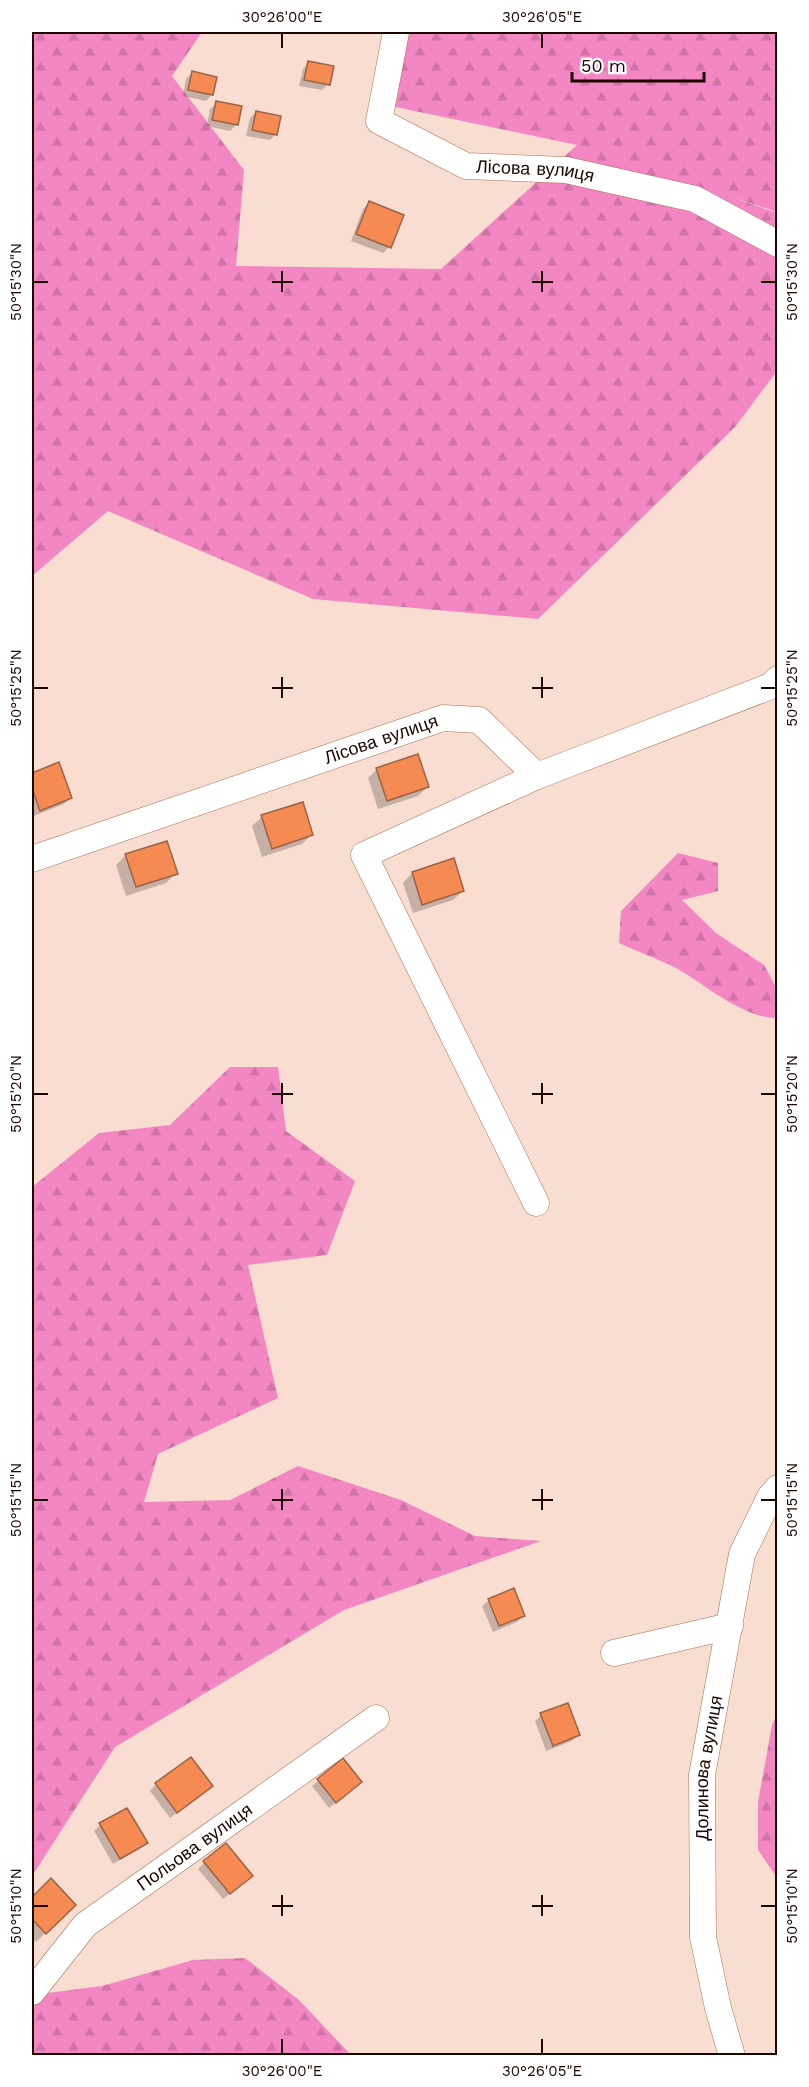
<svg xmlns="http://www.w3.org/2000/svg" width="809" height="2087" font-family="'Work Sans',sans-serif">
<style>
.forest{fill:url(#forest-firs)}
.shadow{fill:#0003}
.building{fill:#f58a52;stroke:#9c6246;stroke-width:1.5}
.lines{fill:none;stroke-linecap:round;stroke-linejoin:round}
.minor-casing{stroke:#aa6f51;stroke-width:27}
.minor{stroke:#fff;stroke-width:26}
.ticks{fill:none;stroke:#1b0600;stroke-width:2}
.labels{text-anchor:middle;stroke-width:5;stroke-linejoin:round;paint-order:stroke}
.street-label{font-size:18px;fill:#1b0600;stroke:#fff}
.neatline{fill:none;stroke:#1b0600;stroke-width:2}
.ticks-label{font-size:15px;text-anchor:middle;fill:#1b0600}
</style>
<defs>
<pattern id="forest-firs" width="22" height="20" patternUnits="userSpaceOnUse" patternTransform="scale(1.5)"><rect width="22" height="20" fill="#f387c3"/><path d="M5 1l3.5 6h-7zM16 11l3.5 6h-7z" fill="#d073a6"/></pattern>
</defs>
<rect width="100%" height="100%" fill="#f8ddd0"/>
<path class="forest" d="M32,32H202L172,76L244,170L236,266L441,269L577,145L386,105L388,32H777V212L728,196L777,213V371L735,427L538,619L313,599L108,511L32,576Z
M678,853L718,863V891L682,900L716,933L764,965L777,989V1018C745,1018 710,989 683,972C663,960 640,953 619,943L621,911Z
M230,1067H278L286,1131L355,1181L327,1255L248,1265L278,1398L158,1454L144,1502L230,1500L298,1466L401,1500L475,1536L541,1541L344,1610L115,1747L32,1876V1187L99,1133L170,1125Z
M777,1714L778,1874L776,1876L758,1850V1802L772,1725Z
M245,1958L299,2000L351,2055H32V1995L102,1986L193,1960Z"/>
<path class="shadow" d="M318,32H365L363,34H318Z
M309,62L328,84L322,90L299,86L303,69Z
M192,73L212,95L206,101L183,96L186,79Z
M217,103L237,124L230,131L207,126L210,109Z
M256,112L276,134L270,140L246,136L250,118Z
M370,203L389,247L383,253L351,241L363,209Z
M58,764L70,798L64,804L34,816L32,810V774Z
M377,769L427,787L418,796L378,809L368,778Z
M262,817L312,834L302,844L262,857L252,826Z
M126,855L176,873L166,883L126,896L116,865Z
M412,873L463,891L453,900L413,913L403,883Z
M489,1600L523,1616L517,1622L493,1632L482,1606Z
M541,1715L578,1735L572,1741L546,1751L535,1721Z
M343,1761L354,1788L329,1808L312,1786Z
M156,1784L205,1792L170,1818L150,1791Z
M100,1825L146,1843L140,1849L113,1864L94,1831Z
M204,1863L245,1882L223,1899L198,1869Z
M50,1880L74,1905L36,1942L32,1938V1899Z"/>
<path class="building" d="M308,61L334,66L330,85L304,80Z
M192,71L217,77L213,95L188,90Z
M216,101L242,106L238,125L212,120Z
M256,111L281,116L277,135L252,130Z
M369,201L404,215L391,248L356,234Z
M418,754L429,787L387,801L376,768Z
M59,762L72,798L40,811L32,788V773Z
M303,802L313,835L272,849L261,815Z
M167,841L178,874L136,887L125,854Z
M454,858L464,891L422,905L412,872Z
M514,1588L525,1616L499,1626L488,1599Z
M568,1703L580,1735L553,1746L540,1713Z
M191,1757L213,1786L177,1813L155,1783Z
M343,1758L362,1782L336,1803L317,1779Z
M127,1808L148,1843L120,1859L99,1823Z
M226,1843L253,1876L230,1894L203,1861Z
M51,1878L76,1905L46,1934L32,1919V1897Z"/>
<g class="lines">
<g class="minor-casing">
<g id="minor">
<path id="s1" d="M396,32L379,121L466,166L566,170L695,199L778,244"/>
<path id="s2" d="M32,859L443,718L479,720L537,776L771,686L778,679"/>
<path d="M536,1203L364,855L537,776"/>
<path d="M614,1653L730,1626"/>
<path id="s3" d="M32,1992L85,1925L376,1718"/>
<path id="s4" d="M732,2056L718,2008L703,1937L702,1775L742,1554L770,1497L778,1488"/>
</g>
</g>
<use href="#minor" class="minor"/>
</g>
<path class="ticks" d="M282,33V48M542,33V48M282,271V292M542,271V292M33,282H48M272,282H293M532,282H553M761,282H776M282,677V698M542,677V698M33,688H48M272,688H293M532,688H553M761,688H776M282,1083V1104M542,1083V1104M33,1094H48M272,1094H293M532,1094H553M761,1094H776M282,1489V1510M542,1489V1510M33,1500H48M272,1500H293M532,1500H553M761,1500H776M282,1895V1916M542,1895V1916M33,1906H48M272,1906H293M532,1906H553M761,1906H776M282,2039V2054M542,2039V2054"/>
<g class="labels">
<g class="street-label">
<text dy="6" stroke="none"><textPath href="#s1" startOffset="258">Лісова вулиця</textPath></text>
<text dy="6" stroke="none"><textPath href="#s2" startOffset="369">Лісова вулиця</textPath></text>
<text dy="6" stroke="none"><textPath href="#s4" startOffset="292">Долинова вулиця</textPath></text>
<text dy="6" stroke="none"><textPath href="#s3" startOffset="220">Польова вулиця</textPath></text>
</g>
</g>
<rect width="809" height="2087" fill="none" stroke="#ffffff" stroke-width="66"/>
<path d="M572 72v9h132v-9" fill="none" stroke="#1b0600" stroke-width="3"/>
<text x="581" y="72" font-size="18" fill="#1b0600" stroke="#ffffff" stroke-width="4.5" paint-order="stroke">50 m</text>
<rect x="33" y="33" width="743" height="2021" class="neatline"/>
<g class="ticks-label">
<text x="282" y="22">30°26'00"E</text>
<text x="542" y="22">30°26'05"E</text>
<text transform="translate(16 282) rotate(-90)" y="5">50°15'30"N</text>
<text transform="translate(792 282) rotate(-90)" y="5">50°15'30"N</text>
<text transform="translate(16 688) rotate(-90)" y="5">50°15'25"N</text>
<text transform="translate(792 688) rotate(-90)" y="5">50°15'25"N</text>
<text transform="translate(16 1094) rotate(-90)" y="5">50°15'20"N</text>
<text transform="translate(792 1094) rotate(-90)" y="5">50°15'20"N</text>
<text transform="translate(16 1500) rotate(-90)" y="5">50°15'15"N</text>
<text transform="translate(792 1500) rotate(-90)" y="5">50°15'15"N</text>
<text transform="translate(16 1906) rotate(-90)" y="5">50°15'10"N</text>
<text transform="translate(792 1906) rotate(-90)" y="5">50°15'10"N</text>
<text x="282" y="2076">30°26'00"E</text>
<text x="542" y="2076">30°26'05"E</text>
</g>
</svg>
